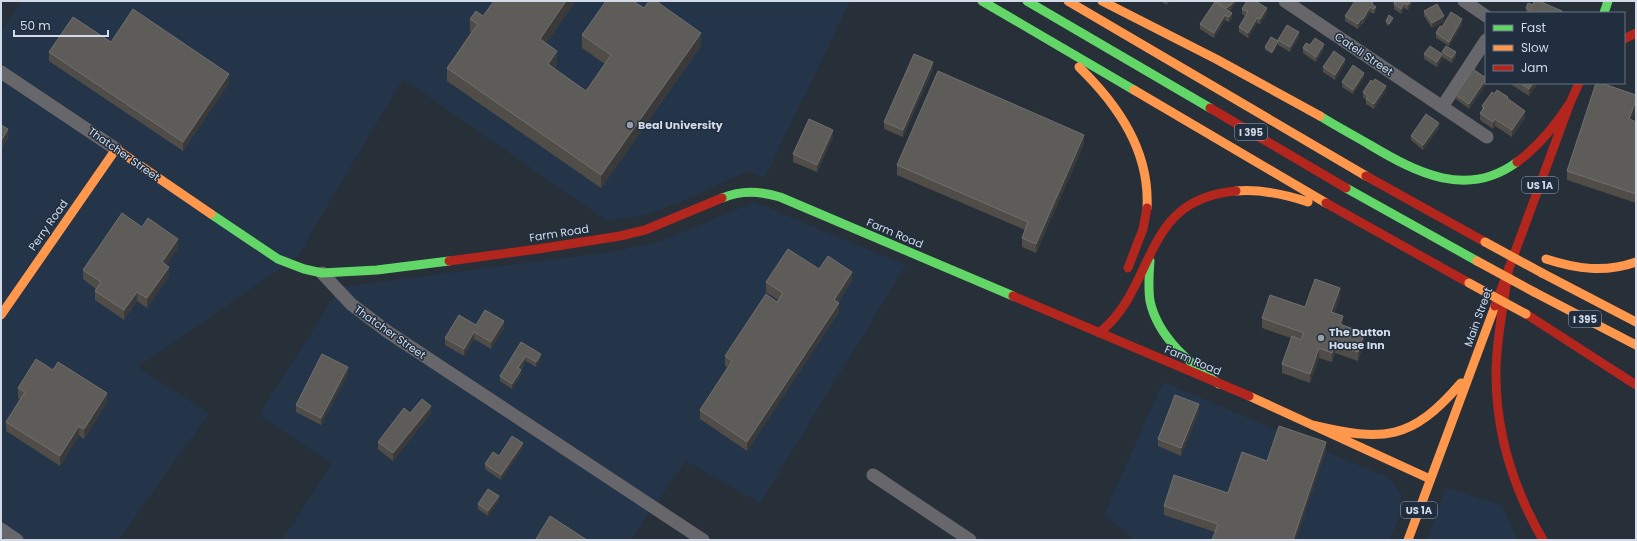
<svg xmlns="http://www.w3.org/2000/svg" width="1637" height="541" font-family="Poppins,sans-serif">
<style>
.built{fill:#243449}
.lines{fill:none;stroke-linecap:round;stroke-linejoin:round}
.street{stroke:#67666b;stroke-width:13}
.fast{stroke:#63d668;stroke-width:9}
.slow{stroke:#ff974d;stroke-width:9}
.jam{stroke:#b3261e;stroke-width:9}
.slow-bridge{stroke:#ff974d;stroke-width:9}
.wall{fill:#504d48}
.shaded-wall{fill:#3a3a3a}
.building{fill:#5e5c59;stroke:#70706f}
.poi-dot{fill:#969faa;stroke:#202e3f;stroke-width:1.5}
.labels{text-anchor:middle;stroke-width:3;stroke-linejoin:round;paint-order:stroke}
.shield{fill:#202e3f;stroke:#9da7b5;stroke-width:1}
.shield-label{font-size:10px;font-weight:bold;fill:#d2dbe7}
.street-label{font-size:11px;fill:#d2dbe7;stroke:#202e3f}
.poi-label{font-size:11px;font-weight:bold;fill:#d2dbe7;stroke:#202e3f;text-anchor:start}
</style>
<rect width="100%" height="100%" fill="#272f38"/>
<path class="built" d="M21,1H850L765,178L748,171L673,205L652,213L629,218L607,221L403,79L297,257L138,367L209,413L119,540H1V32Z
M754,202L906,265L760,503L686,461L630,540H282L332,464L259,415L340,287L617,251L661,241Z
M1163,382L1389,478L1402,495L1399,518L1389,540H1135L1104,515Z
M1445,488L1502,505L1518,540H1427Z"/>
<g class="lines">
<path class="street" d="M1285,1L1487,137
M1464,1L1486,16
M1,72L116,149
M1442,107L1486,40
M322,273L351,304L388,332L703,540
M873,475L970,540
M1,529L17,540"/>
<path class="fast" d="M982,1L1134,90
M1027,1L1210,108
M1604,13L1608,1
M1320,116C1336,126 1353,135 1370,145C1417,173 1467,199 1517,162
M1346,188L1477,261
M722,198C742,190 759,191 780,197L1013,296
M211,214L278,259L304,269L322,273L377,270L449,261
M1150,261C1149,274 1148,288 1150,301C1158,338 1190,363 1219,384"/>
<path class="slow" d="M1068,1L1366,176
M1102,1L1216,59L1320,116
M1079,67C1118,105 1150,151 1147,208
M1134,90L1326,203
M1236,191C1261,189 1284,194 1308,202
M1546,259C1577,269 1605,273 1636,262
M1542,273L1636,322
M1534,292L1636,345
M1,315L116,149L211,214
M1249,396L1430,479
M1312,425C1384,442 1411,441 1461,383
M1408,540L1495,306"/>
<path class="jam" d="M1624,39L1636,33
M1210,108L1346,188
M1517,162C1539,146 1555,126 1570,103
M1366,176L1485,242
M1326,203L1469,283
M449,261L538,249L620,236L645,230L722,198
M1509,267C1504,301 1497,335 1496,369C1495,430 1513,488 1543,540
M1128,268L1143,229L1147,208
M1013,296L1249,396
M1495,306L1570,103L1579,83
M1526,314L1636,385
M1099,333C1158,286 1140,199 1236,191"/>
<path class="slow-bridge" d="M1485,242L1542,273
M1477,261L1534,292
M1469,283L1526,314"/>
</g>
<path class="wall" d="M574,1V3L546,43L557,64L554,69L586,91L605,64L582,48V35L644,8L701,46L601,188L447,81V68L471,32H470V19L483,16Z
M1161,1H1170L1167,5Z
M1214,1H1237L1230,11L1229,10H1228L1232,18L1229,22L1225,20L1214,38L1200,29V24L1214,2Z
M1393,1H1413L1408,10L1404,8L1401,14L1394,9V3L1393,2Z
M1373,5L1376,11L1374,14L1370,12L1363,24L1362,23L1358,29L1345,21V16Z
M1533,5L1562,13H1526V8Z
M1242,9L1267,13L1260,24L1257,23L1248,38L1239,32V27L1245,16L1242,14Z
M1424,11L1444,21L1432,28L1424,16Z
M1393,20L1389,26L1386,24V21Z
M1462,24L1449,46L1436,38V33L1442,27Z
M1299,37L1290,52L1278,45V44L1272,54L1265,50V47L1278,41V40Z
M1310,45L1324,49L1316,62L1303,53V48Z
M49,52L229,83L183,151L49,61Z
M1442,52L1456,57L1452,63L1442,57Z
M1424,54L1442,59L1437,67L1424,59Z
M1345,63L1335,80L1323,72V67Z
M933,69L903,137L884,129V122Z
M1364,77L1353,94L1342,87V82Z
M1487,83L1469,109L1456,99V95Z
M1509,83H1538L1529,96Z
M1386,91L1374,109L1366,104V100L1363,97V92Z
M1494,94L1508,99L1525,118L1512,137L1495,126L1493,129L1480,120V113L1482,111V106Z
M1636,95V109L1632,120L1636,122V203L1567,180V171Z
M1439,128L1423,150L1411,140V136Z
M833,137L817,172L793,162V154Z
M1084,144L1036,253L1022,247V238L1025,230L897,175V165Z
M142,227L178,248L166,265L169,276L147,308L137,301L124,320L95,300V291L96,289L83,279V270Z
M819,269L852,281L838,302L839,312L747,451L700,419V410L728,367L725,366V356L778,300L766,292V282Z
M1340,297L1334,313L1343,325L1364,342L1358,361L1335,353L1332,362L1319,358L1310,383L1282,373V364L1291,338L1262,328V318Z
M476,325L504,328L491,349L474,339L464,356L445,345V338Z
M521,342L541,359L536,367L526,361L521,370V375L512,389L500,381V376Z
M348,374L321,425L296,412V405Z
M18,388L107,402L84,439L79,435L60,466L6,431V422L20,399L18,398Z
M1199,412L1181,456L1158,446V439Z
M410,413H431L393,461L378,449V442Z
M523,448L501,480L485,469V464L499,456Z
M1326,451L1215,532L1164,515V506L1228,493L1267,461Z
M499,501L488,516L478,509V504Z"/>
<path class="shaded-wall" d="M566,1H574V3L540,52V39Z
M1167,1H1170L1167,5Z
M1234,1H1237L1230,11V6Z
M1411,1H1413L1408,10V5Z
M1404,3V8L1401,14V9Z
M1229,5V10L1227,13V8Z
M1370,7V12L1363,24V19Z
M1376,7V11L1374,14V9Z
M1267,8V13L1260,24V19Z
M1232,13V18L1229,22V17Z
M1225,15V20L1214,38V33Z
M1444,16V21L1432,28V23Z
M1257,18V23L1248,38V33Z
M1362,18V23L1358,29V24Z
M1393,18V20L1389,26V24Z
M1462,19V24L1449,46V42Z
M1299,32V37L1290,52V47Z
M701,33V46L601,188V175Z
M1278,41V44L1272,54V52Z
M1324,44V49L1316,62V57Z
M557,51V64L548,77V64Z
M1456,52V57L1452,63V58Z
M1442,54V59L1437,67V62Z
M1345,59V63L1335,80V75Z
M933,62V69L903,137V130Z
M1364,73V77L1353,94V90Z
M229,74V83L183,151V142Z
M1486,79V83H1487L1469,109V104Z
M1533,83H1538L1529,96V89Z
M1386,86V91L1374,109V104Z
M1636,100V109L1629,129V119Z
M1525,111V118L1512,137V130Z
M1495,119V126L1493,129V122Z
M1439,123V128L1423,150V145Z
M8,129V139L1,150V141Z
M833,130V137L817,172V165Z
M1084,135V144L1036,253V244Z
M178,239V248L162,272V262Z
M169,267V276L147,308V298Z
M852,272V281L834,309V300Z
M1340,288V297L1331,322V312Z
M137,292V301L124,320V310Z
M839,303V312L747,451V442Z
M1343,316V326L1340,324Z
M504,321V328L491,349V342Z
M474,332V339L464,356V349Z
M1364,333V342L1358,361V352Z
M1335,344V353L1332,362V353Z
M1319,348V358L1310,383V374Z
M541,354V359L536,367V362Z
M526,356V361L518,373V368Z
M348,367V374L321,425V418Z
M521,370V375L512,389V384Z
M107,393V402L84,439V429Z
M1199,404V412L1181,456V448Z
M431,406V413L393,461V453Z
M79,426V435L60,466V456Z
M1326,442V451L1296,540H1293Z
M523,443V448L501,480V475Z
M499,496V501L488,516V511Z"/>
<path class="building" d="M494,1H566L540,39L557,51L548,64L586,91L611,55L582,35L606,1H633L644,8L649,1H656L701,33L601,175L447,68L478,24L470,19L476,11L483,16Z
M1216,1H1234L1230,6L1229,5L1227,8Z
M1247,1H1255L1267,8L1260,19L1257,18L1248,33L1239,27L1248,12L1242,9Z
M1355,1H1371L1373,2L1372,4L1376,7L1374,9L1370,7L1363,19L1362,18L1358,24L1345,16Z
M1395,1H1411L1408,5L1404,3L1401,9L1394,4Z
M1534,1H1539L1562,11L1561,13H1529L1530,10L1526,8L1528,3L1533,5Z
M1215,2L1232,13L1229,17L1225,15L1214,33L1200,24Z
M1437,4L1444,16L1432,23L1424,11Z
M133,9L229,74L183,142L49,52L73,17L111,42Z
M1451,12L1462,19L1449,42L1436,33L1440,26L1442,27Z
M1389,15L1393,18L1389,24L1386,21Z
M1287,25L1299,32L1290,47L1278,40Z
M1271,37L1278,41L1272,52L1265,47Z
M1315,38L1324,44L1316,57L1303,48L1306,43L1310,45Z
M1430,46L1442,54L1437,62L1424,54Z
M1446,46L1456,52L1452,58L1442,52Z
M1334,51L1345,59L1335,75L1323,67Z
M914,54L933,62L903,130L884,122Z
M1353,65L1364,73L1353,90L1342,82Z
M1473,69L1486,78V79L1469,104L1456,95Z
M938,71L1084,135L1036,244L1022,238L1028,222L897,165Z
M1375,79L1386,86L1374,104L1366,99L1368,96L1363,92L1371,80L1373,82Z
M1520,83H1533L1529,89Z
M1596,83H1601L1636,95V100L1629,119L1636,122V194L1567,171Z
M1497,90L1508,97L1507,98L1525,111L1512,130L1495,119L1493,122L1480,113L1484,108L1482,106L1492,92L1494,94Z
M1426,114L1439,123L1423,145L1411,136Z
M809,119L833,130L817,165L793,154Z
M1,125L8,129L1,141Z
M122,213L142,227L148,218L178,239L162,262L169,267L147,298L137,292L124,310L95,291L101,282L83,270Z
M788,249L819,269L828,256L852,272L834,300L839,303L747,442L700,410L732,361L725,356L766,294L777,302L783,293L766,282Z
M1315,279L1340,288L1331,312L1343,316L1340,324L1364,333L1358,352L1335,344L1332,353L1319,348L1310,374L1282,364L1292,336L1301,340L1304,333L1262,318L1270,295L1305,307Z
M485,310L504,321L491,342L474,332L464,349L445,338L459,315L476,325Z
M521,342L541,354L536,362L526,356L518,368L521,370L512,384L500,376Z
M322,354L348,367L321,418L296,405Z
M36,359L53,370L58,362L107,393L84,429L79,426L60,456L6,422L25,392L18,388Z
M1175,395L1199,404L1181,448L1158,439Z
M422,399L431,406L393,453L378,442L404,408L410,413Z
M1279,426L1326,442L1293,540H1212L1218,524L1164,506L1174,475L1228,493L1242,452L1267,461Z
M512,436L523,443L501,475L485,464L493,452L499,456Z
M488,489L499,496L488,511L478,504Z
M550,516L587,540H538L536,539Z"/>
<g class="poi-dot">
<circle cx="630" cy="125" r="4"/>
<circle cx="1321" cy="338" r="4"/>
</g>
<g class="labels">
<g class="shield">
<rect x="1235" y="124" width="32" height="16" rx="3"/>
<rect x="1522" y="177" width="36" height="16" rx="3"/>
<rect x="1569" y="311" width="32" height="16" rx="3"/>
<rect x="1401" y="502" width="36" height="16" rx="3"/>
</g>
<g class="shield-label">
<text x="1251" y="136">I 395</text>
<text x="1540" y="189">US 1A</text>
<text x="1585" y="323">I 395</text>
<text x="1419" y="514">US 1A</text>
</g>
<g class="street-label">
<text transform="translate(1364 54) rotate(34)" y="4">Catell Street</text>
<text transform="translate(124 154) rotate(35)" y="4">Thatcher Street</text>
<text transform="translate(48 225) rotate(-55)" y="4">Perry Road</text>
<text transform="translate(559 233) rotate(-9)" y="4">Farm Road</text>
<text transform="translate(895 233) rotate(23)" y="4">Farm Road</text>
<text transform="translate(1478 317) rotate(-70)" y="4">Main Street</text>
<text transform="translate(390 332) rotate(35)" y="4">Thatcher Street</text>
<text transform="translate(1193 360) rotate(23)" y="4">Farm Road</text>
</g>
<g class="poi-label">
<text x="638" y="129">Beal University</text>
<text x="1329" y="336">The Dutton<tspan x="1329" dy="13">House Inn</tspan></text>
</g>
</g>
<rect width="1637" height="541" fill="none" stroke="#d2dbe7" stroke-width="4"/>
<rect x="1485" y="12" width="140" height="72" fill="#202e3f" stroke="#677382"/>
<rect x="1493" y="25" width="20" height="6" fill="#63d668" stroke="#677382"/>
<text x="1521" y="32" font-size="12" fill="#d2dbe7">Fast</text>
<rect x="1493" y="45" width="20" height="6" fill="#ff974d" stroke="#677382"/>
<text x="1521" y="52" font-size="12" fill="#d2dbe7">Slow</text>
<rect x="1493" y="65" width="20" height="6" fill="#b3261e" stroke="#677382"/>
<text x="1521" y="72" font-size="12" fill="#d2dbe7">Jam</text>
<path d="M14 30v6h94v-6" fill="none" stroke="#d2dbe7" stroke-width="2"/>
<text x="20" y="30" font-size="12" fill="#d2dbe7" stroke="#202e3f" stroke-width="3" paint-order="stroke">50 m</text>
</svg>
